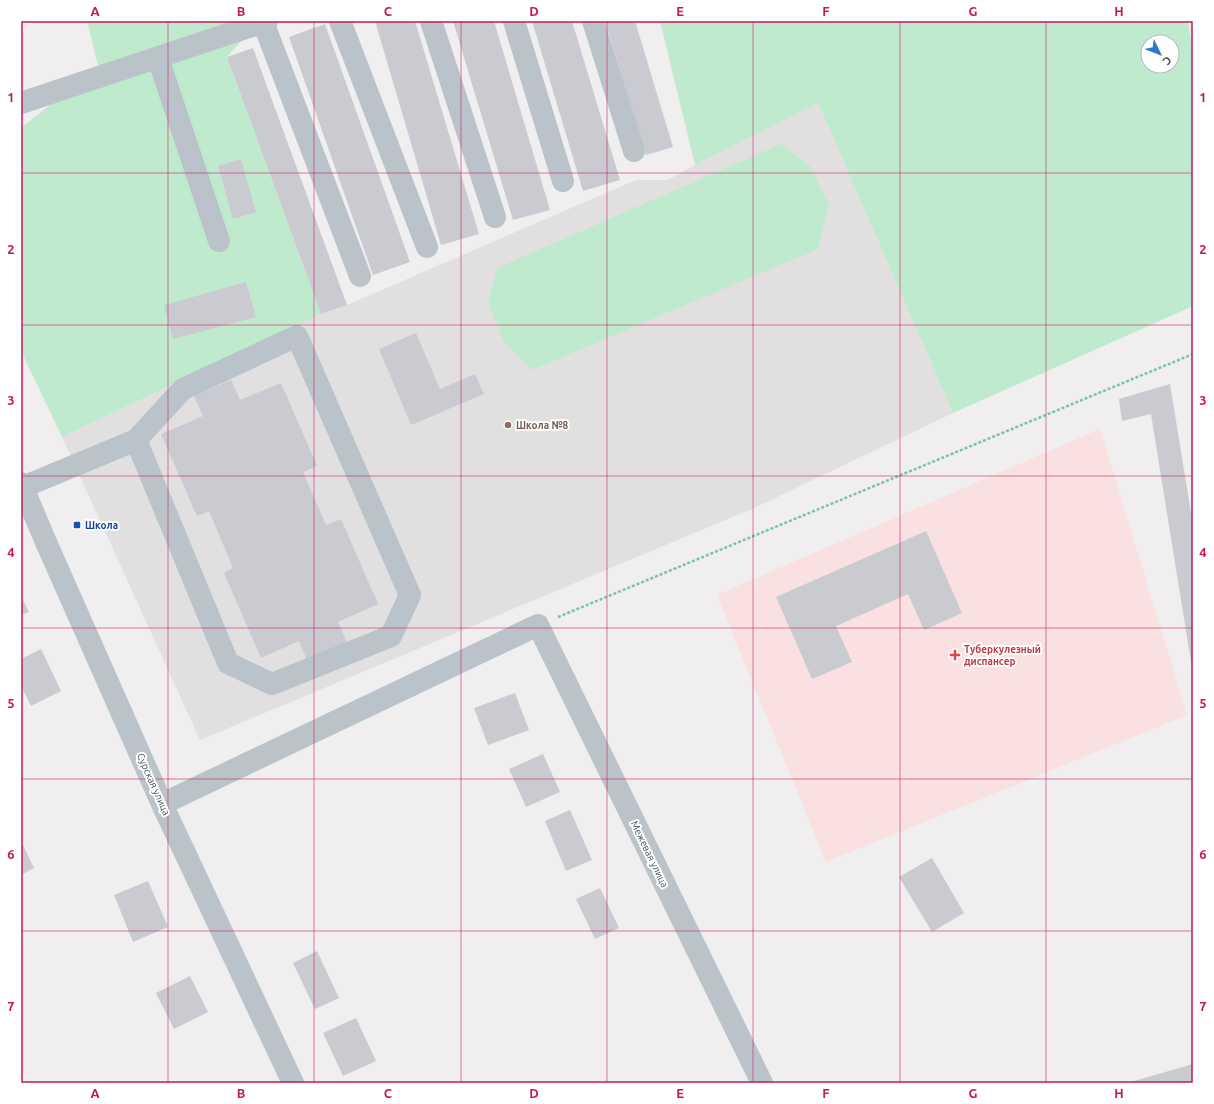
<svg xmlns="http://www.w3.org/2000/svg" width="1214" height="1104" font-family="Ubuntu,sans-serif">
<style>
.education{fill:#e1dfdf}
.medical{fill:#f8e1e0}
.green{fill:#c0eace;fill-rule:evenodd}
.building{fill:#c9cbd0}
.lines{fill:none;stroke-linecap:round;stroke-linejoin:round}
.path{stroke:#7bc59d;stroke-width:2.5;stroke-dasharray:3 2;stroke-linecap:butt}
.minor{stroke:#bac3c9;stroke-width:22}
.grid{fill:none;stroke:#c2185b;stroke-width:1;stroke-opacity:0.55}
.education-dot{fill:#8d6e63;stroke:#fff;stroke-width:1.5}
.transit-dot{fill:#1a4fb4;stroke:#fff;stroke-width:1.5}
.health-dot{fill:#e0444e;stroke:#fff;stroke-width:1.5}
.labels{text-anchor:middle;stroke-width:4;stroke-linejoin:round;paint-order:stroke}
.education-label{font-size:10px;font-weight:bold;fill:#785e54;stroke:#fff;text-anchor:start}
.transit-label{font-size:10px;font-weight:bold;fill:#164399;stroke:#fff;text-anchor:start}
.health-label{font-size:10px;font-weight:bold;fill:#be3a42;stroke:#fff;text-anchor:start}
.street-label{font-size:10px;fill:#485259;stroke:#fff}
.neatline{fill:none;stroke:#c2185b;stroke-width:1.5}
.grid-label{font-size:13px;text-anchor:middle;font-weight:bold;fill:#c2185b}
</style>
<rect width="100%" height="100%" fill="#f0eeee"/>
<path class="education" d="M818,103L953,413L754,508L200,740L62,437L321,314L347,305L636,180H668L695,165Z"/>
<path class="medical" d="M1100,429L1187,715L826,862L717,595Z"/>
<path class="green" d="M87,21H259L227,57L321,314L62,437L21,351V128L98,66Z
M660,21H1188L1193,53V306L953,413L818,103L695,165ZM1148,42H1172V66H1148Z
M781,144L810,166L829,205L818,249L532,370L504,342L488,302L497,268Z"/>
<path class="building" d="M375,21H415L479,234L441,245Z
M453,21H494L550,210L513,220Z
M532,21H572L620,180L583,191Z
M605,21H635L673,147L646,155Z
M325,24L410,262L373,275L289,37Z
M253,48L347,305L321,314L227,57Z
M241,159L256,212L233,219L218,166Z
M246,282L256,317L173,339L164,305Z
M416,333L440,389L475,374L484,394L411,425L379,349Z
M231,380L240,400L281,383L317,466L303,472L326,525L341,519L378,604L338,622L347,643L307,660L299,641L261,658L224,573L233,568L209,511L197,516L161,434L203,416L194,396Z
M1170,384L1193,525L1192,668L1151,414L1122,421L1119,399Z
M926,531L962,613L924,630L908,594L836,626L852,662L812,679L776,597Z
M21,596L29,612L21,615Z
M41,649L61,691L31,706L21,686V659Z
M515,693L529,730L488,745L474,708Z
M543,754L560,792L526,807L509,769Z
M570,810L592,860L566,871L545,821Z
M21,841L34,868L21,875Z
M932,858L964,913L932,932L899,877Z
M148,881L168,927L133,942L114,895Z
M600,888L619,928L595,939L576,899Z
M317,951L339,998L315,1009L293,963Z
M190,976L208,1012L174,1029L156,993Z
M356,1018L376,1061L343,1076L323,1033Z
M1193,1064V1083H1127Z"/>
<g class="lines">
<path class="path" d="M558,617L1193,354"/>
<path class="minor" d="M340,21L427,247
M431,21L495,217
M514,21L563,181
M593,21L634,151
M263,22L360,276
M158,58L219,241
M21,103L267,21
M21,483L45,540L162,804L293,1083
M23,487L136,440L183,389L297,336L410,595L391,636L272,684L228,663L136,440
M162,804L538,625L762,1083"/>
</g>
<path class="grid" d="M168,21V1083M314,21V1083M461,21V1083M607,21V1083M753,21V1083M900,21V1083M1046,21V1083M21,173H1193M21,325H1193M21,476H1193M21,628H1193M21,779H1193M21,931H1193"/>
<circle class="education-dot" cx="508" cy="425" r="4"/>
<rect class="transit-dot" x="73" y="521" width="8" height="8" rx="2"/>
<path class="health-dot" d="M953 649h4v4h4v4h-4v4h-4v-4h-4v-4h4z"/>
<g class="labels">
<g class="education-label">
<text x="516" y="429">Школа №8</text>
</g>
<g class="transit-label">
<text x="85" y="529">Школа</text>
</g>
<g class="health-label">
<text x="964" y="653">Туберкулезный<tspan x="964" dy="12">диспансер</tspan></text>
</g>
<g class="street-label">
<text transform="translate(154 784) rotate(66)" y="4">Сурская улица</text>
<text transform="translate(650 854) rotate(64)" y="4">Межевая улица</text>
</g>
</g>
<rect width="1214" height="1104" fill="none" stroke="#ffffff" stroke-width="44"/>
<g transform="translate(1160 54) rotate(133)"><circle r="19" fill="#ffffff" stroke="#b6babd"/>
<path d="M0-3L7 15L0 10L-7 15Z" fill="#2a79ce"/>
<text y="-6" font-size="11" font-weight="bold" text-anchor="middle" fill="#485259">С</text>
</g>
<rect x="22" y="22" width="1170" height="1060" class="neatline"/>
<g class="grid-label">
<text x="95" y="16">A</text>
<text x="241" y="16">B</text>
<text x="388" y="16">C</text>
<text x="534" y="16">D</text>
<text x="680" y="16">E</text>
<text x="826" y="16">F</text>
<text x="973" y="16">G</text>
<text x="1119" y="16">H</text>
<text x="11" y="102">1</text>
<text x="1203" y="102">1</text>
<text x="11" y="254">2</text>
<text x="1203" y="254">2</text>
<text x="11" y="405">3</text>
<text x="1203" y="405">3</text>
<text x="11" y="557">4</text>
<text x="1203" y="557">4</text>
<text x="11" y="708">5</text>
<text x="1203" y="708">5</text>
<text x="11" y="859">6</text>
<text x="1203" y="859">6</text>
<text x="11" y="1011">7</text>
<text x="1203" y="1011">7</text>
<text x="95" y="1098">A</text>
<text x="241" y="1098">B</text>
<text x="388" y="1098">C</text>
<text x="534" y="1098">D</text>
<text x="680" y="1098">E</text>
<text x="826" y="1098">F</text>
<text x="973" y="1098">G</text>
<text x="1119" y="1098">H</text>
</g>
</svg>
